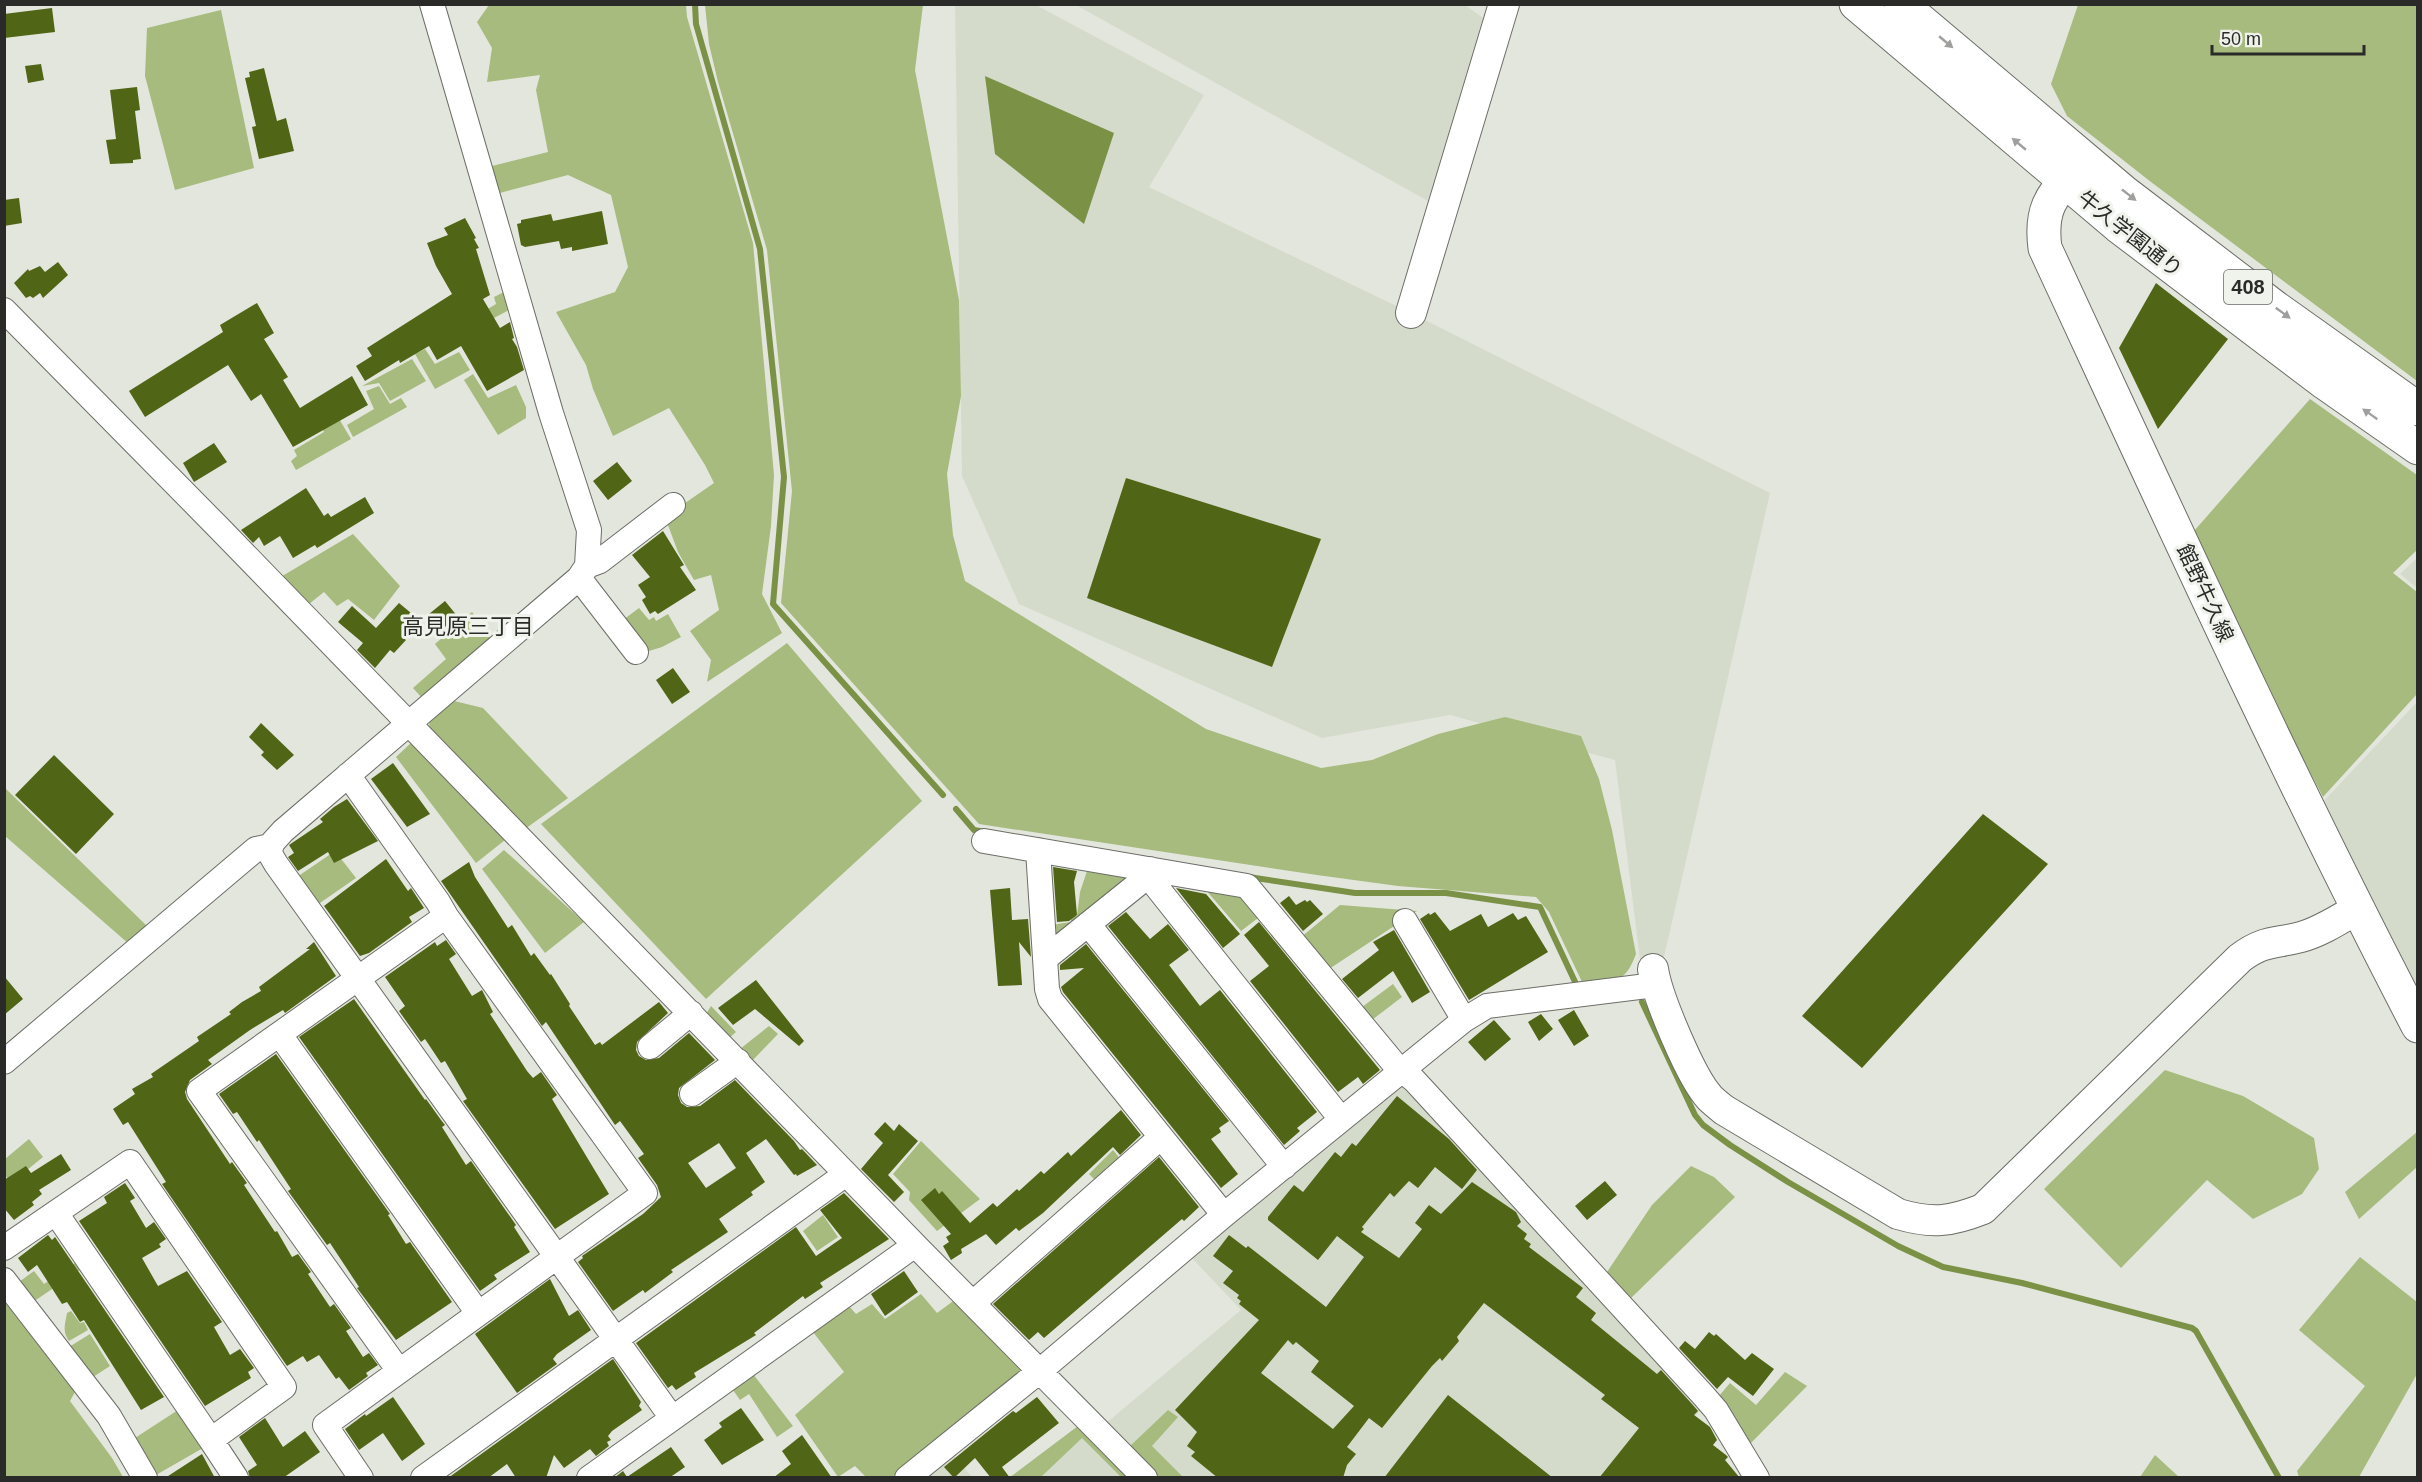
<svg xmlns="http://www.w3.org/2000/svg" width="2422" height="1482" font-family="Arial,'Noto Sans JP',sans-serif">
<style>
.built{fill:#d5dbcb}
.green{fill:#a6bb7d}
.water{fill:#7b9246}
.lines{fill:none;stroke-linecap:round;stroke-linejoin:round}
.stream{stroke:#7b9246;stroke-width:6}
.building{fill:#506516;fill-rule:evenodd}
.minor-casing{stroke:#6c6e67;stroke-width:26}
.tertiary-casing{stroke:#6c6e67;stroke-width:32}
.secondary-casing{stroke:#6c6e67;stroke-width:35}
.trunk-casing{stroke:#6c6e67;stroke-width:35}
.minor{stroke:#fff;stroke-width:24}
.tertiary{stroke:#fff;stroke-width:30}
.secondary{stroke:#fff;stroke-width:33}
.trunk{stroke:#fff;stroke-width:33}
.oneway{fill:#9fa09e}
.labels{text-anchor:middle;stroke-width:6;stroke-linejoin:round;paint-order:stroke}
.shield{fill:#f0f3eb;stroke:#656762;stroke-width:1.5}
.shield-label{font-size:20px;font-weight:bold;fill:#2a2b28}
.street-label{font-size:21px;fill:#2a2b28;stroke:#f0f3eb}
.neighbourhood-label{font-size:22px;fill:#2a2b28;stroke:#f0f3eb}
</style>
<rect width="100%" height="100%" fill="#e3e6dd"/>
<path class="built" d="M955,5H1036L1204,95L1149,187L1411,313L1770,493L1664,957L1640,959L1615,760L1450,715L1322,738L1019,604L962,476Z
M1465,5L1483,18L1428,201L1076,5Z
M2417,558V588L2400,574Z
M2417,702V992L2320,805Z
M1399,1083L1411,1085L1704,1406L1641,1478L1158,1477L1105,1424L1241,1310L1191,1257Z
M1078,1426L1131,1478H1009Z
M952,1454L972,1477L923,1478Z"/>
<path class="green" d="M489,5H686L687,17L753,243L774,475L771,526L762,594L782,633L707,682L711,660L690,631L719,610L711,575L694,580L678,552L665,517L714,483L705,465L669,408L613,436L593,389L586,365L556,312L615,292L628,267L611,195L568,175L496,194L488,167L548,152L536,90L540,75L487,82L492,48L477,22Z
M705,5H923L915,70L959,300L961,396L947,474L953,535L965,581L1206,729L1321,768L1372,760L1438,734L1505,717L1581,736L1599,779L1612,830L1636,954C1624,986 1613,981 1583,984L1549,912L1536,897L1398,886L1317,875L979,824L781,603L792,491L767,250L718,82L709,44Z
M2078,5H2417V381L2151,182L2067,116L2051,84Z
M221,10L254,168L175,190L145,76L147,28Z
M508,290L513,308L456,338L452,331L496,304L494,297Z
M425,349L435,364L459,352L470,370L435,389L415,354Z
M412,359L426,381L390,401L379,383L362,386Z
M473,374L488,398L516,385L526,407V418L498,435L464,380Z
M379,386L390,404L401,398L407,407L353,437L347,425L374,409L366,391Z
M2310,399L2417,475V550L2393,573L2417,592V694L2323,797L2187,539Z
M332,407L351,439L296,470L291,461L297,456L294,450L324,432L316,417Z
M353,534L400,586L374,620L348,599L337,606L324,592L304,608L279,578Z
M639,608L649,620L654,617L656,621L668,614L681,637L662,647L649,651L644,648L623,620Z
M472,612L492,638L423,699L413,688L446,659L435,644Z
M787,643L922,801L706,999L541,824Z
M450,700L483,708L568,798L525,829L429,728L430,718Z
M412,742L505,840L476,863L396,757Z
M4,787L148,927L129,944L5,836Z
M504,850L584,922L545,953L482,869Z
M335,851L356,878L317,905L297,877Z
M1088,868L1126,875V883L1062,936L1050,930L1051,925L1071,922V916H1077L1080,892Z
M1205,889L1238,895L1262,915L1241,931Z
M1340,905L1417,911L1326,971L1300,938Z
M1393,984L1402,997L1368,1023L1358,1010Z
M711,1006L736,1032L728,1039L706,1014Z
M769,1026L778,1034L751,1062L740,1049Z
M2165,1070L2243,1096L2314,1138L2319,1169L2302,1194L2253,1219L2207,1180L2121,1268L2044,1189Z
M2417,1132V1167L2359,1219L2345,1192Z
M29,1139L43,1157L11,1183L5,1175V1159Z
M921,1141L980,1199L937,1231L909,1200L910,1192L893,1174Z
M1113,1150L1122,1161L1097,1182L1089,1174Z
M1691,1166L1714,1177L1735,1197L1629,1300L1605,1275L1652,1205Z
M823,1215L838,1237L817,1251L803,1231Z
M2360,1257L2417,1302V1374L2359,1477H2299L2297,1471L2365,1386L2299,1330Z
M75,1263L80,1270L33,1302L19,1282L34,1271L44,1284Z
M921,1294L937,1313L956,1299L1029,1372L892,1477H866L855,1466L838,1477L795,1415L844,1372L813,1332L849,1306L856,1314L872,1304L885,1319Z
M4,1297L76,1390L70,1401L112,1458L123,1477H5Z
M71,1311L80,1323L84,1322L88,1330L69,1341C62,1331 65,1325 67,1313Z
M90,1334L110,1366L93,1377L69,1347Z
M1785,1372L1807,1386L1750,1444L1719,1396L1730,1383L1756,1405Z
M753,1374L793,1426L777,1437L749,1394L740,1400L733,1390Z
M178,1410L203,1448L156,1475L135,1438Z
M1168,1410L1178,1417L1152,1446L1183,1477H1158L1128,1448Z
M1078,1426L1131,1477H1121L1082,1438L1041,1477L1009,1478Z
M2155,1455L2179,1477H2140Z"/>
<path class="water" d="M985,76L1114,133L1084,224L995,154Z"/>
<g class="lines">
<path class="stream" d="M695,4L696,24L760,249L784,477L773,604L943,795
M956,809L974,830L985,832
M1249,877L1355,893H1446L1540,907L1577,986
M1642,1002L1695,1115L1703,1125L1730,1145L1788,1182L1898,1246L1943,1267L2022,1283L2192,1328L2196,1331L2279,1478"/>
</g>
<path class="building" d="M52,8L55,32L4,38V14Z
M41,64L44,80L28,83L25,66Z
M264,68L277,121L286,118L294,151L259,159L252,127L256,126L245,78L250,77L249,72Z
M137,87L140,110L135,111L141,159L133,160V163L110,164L106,140L116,139L110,90Z
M19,198L22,223L4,226V200Z
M602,211L608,244L572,251V247L561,249L559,241L525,247L521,245L517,224L521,223V220L551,214L553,221Z
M465,218L476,238L474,239L479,248L476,249L490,295L483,299L500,328L510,322L514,338L512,339L517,347L524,370L487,391L461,346L437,360L429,346L400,363L399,360L365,381L356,366L372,356L367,348L452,294L436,266L427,243L448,235L444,228Z
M58,262L68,275L43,298L40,293L33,298L30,296L26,298L14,283L28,269L29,271L40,266L45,272Z
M2156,283L2228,339L2158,429L2119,348Z
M257,303L274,333L264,339L288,377L283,380L300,408L352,376L368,405L293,447L261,394L251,401L228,365L145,417L129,391L223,332L220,325Z
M214,443L227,462L194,482L183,463Z
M617,462L632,481L608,500L593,481Z
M1126,478L1321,539L1272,667L1087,598Z
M306,488L324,516L328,513L331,517L365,497L374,513L317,548L315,545L293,558L280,536L264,546L259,537L253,543L241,530Z
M663,531L684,565L680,567L696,590L658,614L655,611L650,614L642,600L646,597L638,585L650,577L632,555Z
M445,601L458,617L442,629L429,614Z
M399,603L417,618L402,637L406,640L394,653L390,650L375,668L357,650L363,643L338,622L352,606L376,628Z
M673,668L690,692L672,704L656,680Z
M261,723L294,755L277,770L261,755L264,752L249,737Z
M54,755L114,814L76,854L15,795Z
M393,763L430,814L407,827L371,779Z
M347,799L378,841L334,863L328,852L298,871L288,857L294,853L289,845L323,822L320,819L334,807Z
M1983,814L2048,864L1862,1068L1802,1016Z
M386,859L408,891L411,888L424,908L409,917L412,922L369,953L360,956L324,906Z
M469,862L475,877L508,928L512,925L531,956L534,953L550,975L551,974L570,1004L569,1006L595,1045L600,1042L602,1045L659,1002L668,1013L637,1042L636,1050L639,1056L646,1060L659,1058L689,1033L715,1060L679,1088L678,1095L681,1103L687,1107L700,1106L735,1080L794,1141L800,1150L802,1149L817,1165L797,1176L796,1174L794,1175L766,1139L746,1153L765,1182L751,1192L753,1195L719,1219L728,1232L671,1270L673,1272L645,1293L643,1290L613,1311L578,1262L583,1258L582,1256L643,1214L661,1197L657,1185L638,1158L644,1154L620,1121L615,1125L546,1022L542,1026L441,881ZM719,1143L736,1168L706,1188L688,1163Z
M1053,867L1077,871L1074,882L1077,915L1069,921L1057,922Z
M1010,888L1012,920L1028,919L1031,957L1019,942L1022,985L998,986L990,890Z
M1176,888L1206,894L1240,934L1223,948Z
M1289,896L1296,905L1305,900L1307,902L1310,900L1323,914L1303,931L1280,903Z
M1126,912L1150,939L1168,924L1189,950L1169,965L1200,1006L1220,990L1317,1112L1297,1128L1300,1131L1284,1145L1108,926Z
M1435,912L1450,931L1481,914L1488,927L1513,913L1518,920L1526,916L1548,952L1469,1000L1420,919L1429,913L1430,915Z
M1259,922L1380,1070L1363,1084L1358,1077L1338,1092L1250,981L1269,966L1244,935Z
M1394,930L1430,992L1412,1003L1393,971L1358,998L1342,979L1379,950L1373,942Z
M446,940L456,954L449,959L472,996L482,990L493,1012L490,1014L527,1071L533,1078L541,1072L557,1095L552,1099L609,1194L555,1229L463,1101L467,1099L445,1061L441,1063L425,1039L421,1042L399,1011L405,1006L385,977L435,942L437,946Z
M314,942L336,976L285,1013L283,1010L250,1030L208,1060L212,1064L190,1080L185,1092L187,1099L230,1164L232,1162L247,1183L244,1185L275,1232L277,1231L292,1257L298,1254L311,1272L308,1274L330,1307L334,1304L351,1328L346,1331L363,1357L369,1353L378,1365L366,1373L368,1376L349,1390L339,1377L336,1379L319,1355L307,1362L303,1356L287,1366L162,1184L166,1182L128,1122L123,1125L113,1109L135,1094L132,1089L153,1077L151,1074L199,1041L197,1037L231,1014L229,1012L242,1002L261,991L259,987L310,949H306Z
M1086,944L1229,1121L1219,1128L1221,1132L1211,1139L1238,1174L1221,1188L1063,992L1061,987L1084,968L1060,970V965Z
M4,976L23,999L4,1015Z
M756,980L804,1041L799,1046L755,1009L733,1025L718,1008Z
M354,999L425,1100L426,1099L441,1120L445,1125L442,1127L466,1165L471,1161L516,1225L514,1227L530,1252L494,1275L497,1279L480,1291L299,1037Z
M1574,1010L1589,1036L1574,1046L1558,1020Z
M1541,1014L1553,1029L1539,1041L1528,1022Z
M1494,1020L1511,1039L1485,1061L1468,1042Z
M276,1054L390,1214L388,1215L406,1244L410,1242L452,1302L396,1340L357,1288L359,1287L330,1243L327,1245L288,1191L291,1189L259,1140L257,1142L237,1112L233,1114L219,1094Z
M1397,1096L1449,1139L1477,1170L1462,1189L1435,1167L1418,1188L1409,1181L1394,1197L1390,1193L1362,1227L1364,1229L1361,1232L1399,1258L1422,1229L1415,1223L1429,1205L1441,1214L1472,1182L1516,1212L1521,1222L1517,1226L1527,1234L1524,1239L1531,1244L1529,1247L1583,1288L1576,1297L1596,1313L1591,1320L1657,1374L1661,1370L1692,1404L1698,1411L1694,1415L1710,1427L1717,1440L1713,1445L1726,1455L1728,1457L1725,1460L1740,1478H1599L1639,1428L1601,1399L1605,1395L1484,1303L1457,1337L1459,1341L1442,1361L1440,1358L1432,1366L1382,1428L1369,1418L1347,1447L1356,1454L1347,1465L1343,1478H1218L1191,1456L1195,1452L1187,1446L1197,1432L1175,1410L1259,1320L1239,1304L1241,1301L1237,1298L1239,1295L1223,1283L1233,1271L1213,1256L1229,1235L1246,1248L1248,1246L1326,1307L1364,1257L1337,1236L1318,1260L1268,1220V1217L1294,1185L1303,1192L1335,1152L1341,1157L1352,1143L1356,1146ZM1288,1340L1293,1345L1296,1342L1319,1361L1311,1372L1354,1406L1333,1429L1261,1373Z
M1121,1110L1141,1135L1120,1155L1113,1147L1043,1213L1019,1231L1016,1228L996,1245L986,1234L961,1249L962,1253L951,1260L943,1246L949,1242L946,1237L951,1234L921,1200L935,1188L939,1194L942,1191L970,1223L993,1203L997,1207L1017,1189L1019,1191L1041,1171L1044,1174L1068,1152L1071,1156Z
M885,1122L894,1131L899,1124L918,1141L888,1175L904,1192L894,1202L861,1169L883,1143L874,1134Z
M61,1154L71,1170L39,1190L42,1194L32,1202L34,1205L14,1220L4,1208V1180L26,1166L31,1173Z
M1159,1157L1199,1207L1184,1221L1182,1219L1044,1338L1038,1332L1029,1340L993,1304Z
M1605,1181L1617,1195L1587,1220L1575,1206Z
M125,1183L135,1198L130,1201L146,1228L154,1222L166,1239L159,1244L161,1247L142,1258L158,1286L187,1271L222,1322L214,1327L230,1355L240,1349L254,1368L248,1372L251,1378L205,1406L79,1221L107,1203L104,1197Z
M844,1193L889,1239L820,1283L823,1287L805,1299L803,1296L754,1333L756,1335L694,1373L696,1377L676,1390L672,1385L668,1388L636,1343L796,1227L816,1256L842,1238L820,1210Z
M48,1235L52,1240L55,1237L164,1397L141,1410L84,1320L80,1322L67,1302L62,1304L37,1265L28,1272L18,1258Z
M904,1271L918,1292L885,1316L871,1294Z
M550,1279L569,1316L578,1310L591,1330L557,1354L553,1359L557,1364L517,1393L475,1334Z
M1709,1332L1714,1336L1716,1334L1745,1360L1752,1353L1774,1369L1753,1396L1728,1377L1717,1389L1679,1348L1685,1341L1695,1349Z
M613,1359L641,1402L639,1406L642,1410L612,1431L608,1436L611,1440L607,1442L609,1446L596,1456L590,1449L564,1468L554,1455L546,1478H516L507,1464L488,1478H448Z
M1448,1395L1553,1478H1384Z
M393,1397L425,1444L402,1461L383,1433L359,1450L345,1429L365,1414L366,1416Z
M1037,1397L1059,1423L1002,1467L1010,1478H991L975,1458L954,1478L944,1467L1013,1411L1016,1413Z
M741,1408L764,1440L722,1465L704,1440L722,1427L719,1423Z
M265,1418L283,1447L305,1431L320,1452L283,1478H250L248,1471L257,1465L239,1437Z
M802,1435L832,1478H773L791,1464L782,1451Z
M671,1447L685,1467L669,1478H614L623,1471L627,1477Z
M202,1454L215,1478H165Z"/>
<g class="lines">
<g class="minor-casing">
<path id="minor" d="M432,4L551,413L589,530L587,566L579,578L283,831L273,842L269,852L276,864L672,1418
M4,310L219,528L918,1248L1145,1478
M587,566L600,561L673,505
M579,578L636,652
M348,775L438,902L446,916L645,1193L325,1425L361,1478
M984,841L1247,886L1396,1066L1414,1080L1703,1395L1716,1410L1757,1478
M1038,850L1047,989L1050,999L1224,1215
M1148,876L1341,1119
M1405,921L1464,1020
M1088,924L1284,1167
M1046,958L1148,876L1150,869
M280,1035L478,1313
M650,1047L691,1013
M4,1062L256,849L270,846
M692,1094L738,1061
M4,1248L130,1162L284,1387L211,1440L56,1213
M4,1280L109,1416L145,1478
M973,1303L1161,1137
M399,1371L199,1091L446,916
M211,1440L236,1478
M423,1478L846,1174
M589,1478L915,1245
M907,1478L1041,1370L1224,1215L1464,1020L1487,1006L1655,985"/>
</g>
<g class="tertiary-casing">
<path id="tertiary" d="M1411,313L1504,4
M1653,969C1657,996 1691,1078 1710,1098C1714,1102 1719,1106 1724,1110L1898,1214C1932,1224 1950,1222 1983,1209L2240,958C2264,940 2274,944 2301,937C2320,932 2340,919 2357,909"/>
</g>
<g class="secondary-casing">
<path id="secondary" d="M2082,160C2056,193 2039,203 2045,248C2166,509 2285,771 2418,1026"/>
</g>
<g class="trunk-casing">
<path id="trunk" d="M1856,4L2118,226L2325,383L2418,448
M1901,4L2124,192L2276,308L2418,409"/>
</g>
<use href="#minor" class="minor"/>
<use href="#tertiary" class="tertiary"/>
<use href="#secondary" class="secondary"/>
<use href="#trunk" class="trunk"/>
</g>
<defs><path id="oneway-solid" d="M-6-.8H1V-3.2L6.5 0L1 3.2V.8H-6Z" transform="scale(1.5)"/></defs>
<g class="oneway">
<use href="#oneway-solid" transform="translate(1946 42) rotate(40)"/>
<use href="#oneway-solid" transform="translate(2019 144) rotate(-140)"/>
<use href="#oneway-solid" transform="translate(2129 195) rotate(38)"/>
<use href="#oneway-solid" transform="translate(2283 313) rotate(36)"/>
<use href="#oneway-solid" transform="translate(2370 414) rotate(-145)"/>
</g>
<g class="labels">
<rect class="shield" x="2224" y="270" width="48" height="34" rx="4.5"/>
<g class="shield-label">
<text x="2248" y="294">408</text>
</g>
<g class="street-label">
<text transform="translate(2130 234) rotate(38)" y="7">牛久学園通り</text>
<text transform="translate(2205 593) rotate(65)" y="7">館野牛久線</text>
</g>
<g class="neighbourhood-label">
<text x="468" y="634">高見原三丁目</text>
</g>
</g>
<rect width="2422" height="1482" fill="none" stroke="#2a2b28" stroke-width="12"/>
<path d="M2212 45v9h152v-9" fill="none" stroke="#2a2b28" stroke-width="3"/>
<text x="2221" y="45" font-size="18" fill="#2a2b28" stroke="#f0f3eb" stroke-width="4.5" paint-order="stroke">50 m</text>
</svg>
